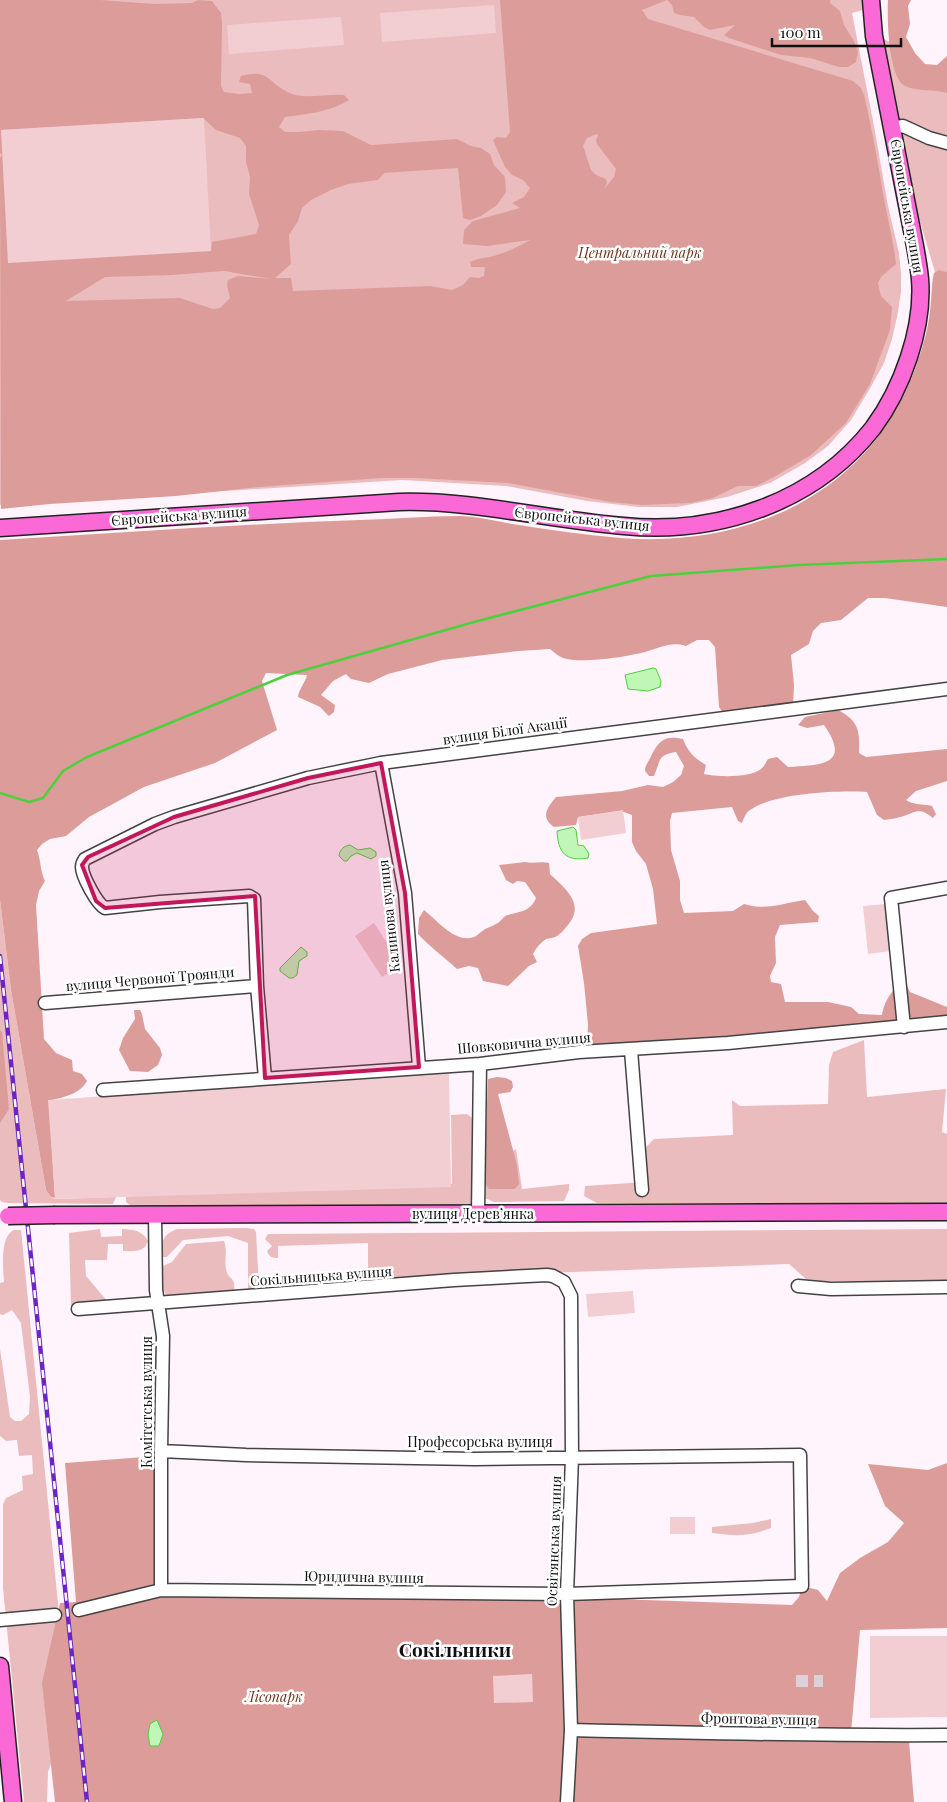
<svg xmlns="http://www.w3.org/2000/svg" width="947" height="1802" font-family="'Playfair Display',serif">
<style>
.green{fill:#ebbcbd}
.forest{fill:#dc9d9a;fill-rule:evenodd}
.pitch{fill:#f2ced3}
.water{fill:#c0f7b7;stroke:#4dd03d}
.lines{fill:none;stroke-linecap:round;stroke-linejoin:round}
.stream{stroke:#4dd03d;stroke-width:2.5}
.minor-tunnel{stroke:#dbd2d9;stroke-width:12;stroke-dasharray:12 6;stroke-linecap:butt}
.minor-casing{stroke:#434343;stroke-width:15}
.major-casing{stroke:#212121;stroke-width:19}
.minor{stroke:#fff;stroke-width:12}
.major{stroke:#fa69d6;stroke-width:16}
.rail-casing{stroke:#6c25c4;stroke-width:4.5}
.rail{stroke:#fff;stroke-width:2.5;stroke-dasharray:8;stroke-linecap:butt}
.major-bridge-casing{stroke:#212121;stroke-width:19;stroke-linecap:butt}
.major-bridge{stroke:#fa69d6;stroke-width:16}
.marked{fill:#c2185b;fill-opacity:0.2;stroke:#c2185b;stroke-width:4;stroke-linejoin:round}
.labels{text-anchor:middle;stroke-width:5;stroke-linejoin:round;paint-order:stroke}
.street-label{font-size:14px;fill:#101010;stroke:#fff}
.park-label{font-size:14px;font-style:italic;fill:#6a341e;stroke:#fff}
.district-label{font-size:19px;font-weight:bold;fill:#101010;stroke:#fff}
</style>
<rect width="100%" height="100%" fill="#fff4fc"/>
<path class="green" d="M0,0H866V9L852,13L874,126L888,206L899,253L901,274V292L897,317L892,339L884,363L869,390L851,420L828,446L805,463L770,483L727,497L677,507H639L587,501L506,486L402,480L0,505Z
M882,38L892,43L947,85V312L892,128Z
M0,900L11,990L46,1190L51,1197L55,1199L116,1197L113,1204L8,1203L2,1202L0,1200Z
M864,1040L867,1097L946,1089L942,1132L947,1134V1203H597L584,1196L585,1186L645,1182L644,1149L654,1139L733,1135L732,1100L740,1106L828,1104L829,1065L833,1052Z
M467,1114L475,1120L473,1203L469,1206L137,1208L131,1206L126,1202V1197L182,1190L452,1184L451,1115Z
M516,1149L522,1189L569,1184V1190L564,1201L494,1202L485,1198L484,1182L502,1158Z
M246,1228L254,1229L256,1232L259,1288L333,1284L248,1293V1243L228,1236L183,1240L167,1257H161C162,1241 161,1236 177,1229Z
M100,1229L101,1237L122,1236V1229C134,1230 142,1230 148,1241C144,1253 134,1251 123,1251V1244H108L107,1260H85L86,1276L108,1302L71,1306L69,1233Z
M947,1229V1282L815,1281L806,1279L789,1264L545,1273L432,1275L368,1290V1243L278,1246V1258C272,1258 269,1257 267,1251L272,1246L265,1239L268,1234Z
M14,1230H21L63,1654L57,1746L48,1772L47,1802H24L3,1588V1504L6,1498L23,1490L22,1476L33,1474L32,1455L19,1456L17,1440L6,1441L0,1436V1349L10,1417L15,1421H21L29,1414L30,1397L21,1323L12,1310L3,1315L0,1314V1283L4,1282C3,1267 0,1236 14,1230Z
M224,1241C228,1251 224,1260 226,1269C228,1281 238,1276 233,1295L167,1296L163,1290V1266L172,1262L186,1244Z
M771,1519V1528C747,1537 736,1536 712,1533V1527L753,1523Z"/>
<path class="forest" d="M0,0H100L155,4L192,3L198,0L212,1L221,13L222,23L221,86L224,92L239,94L252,93L250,84L239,82L241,76C270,68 268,84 290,93C303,100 329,93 344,95L349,100C331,112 306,114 285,117L279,127L285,132H299L319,130L343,131L371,145L457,139L471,146L481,148L490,154L494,165L505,177L506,192L497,205L481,216L470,220L463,218L458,168L384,173L378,180L348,184L331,190L311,200L302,208L298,221L289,235L291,264L275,278H291L293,291L430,286L452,290L463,285L470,277L479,278L484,276L485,267H471L470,262C477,259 482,258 489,257C504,254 517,247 530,240L487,246L463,244L464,230L473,221L520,208L512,203L524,197L530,188L523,180L512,175L505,167L493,140L497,137L506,138L510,132L500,0H830V3L840,11L844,25L854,41L858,52L856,62L848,67H839L810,58L781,55L729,38L724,35L735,25L710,30L704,27L694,17L680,15L674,13L672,5L667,0L642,10L648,19L853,81L861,88L864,95C871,124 876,152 881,181C885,209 893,236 896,264L881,277L878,283L881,296L892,307L890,330L870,384L846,423L811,455L774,477L756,486H738L713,498L690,503L642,505L611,502L508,483L415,478H381L259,487L176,496L50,504L1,509L0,158L2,155L0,153ZM203,118L216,130L240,138L246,146V162L250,177L249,194L259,225L256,234L212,242L211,251L1,130ZM597,134L598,135L596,140L597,144L616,169L614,177L604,189L607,183L606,179L596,175L591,170L583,146L587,138ZM224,271L271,279L238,276L228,280L227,285L230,298L220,308L213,309L180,298L66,301L105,277L172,275Z
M888,0H911L908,6L910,24L906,37L915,53L925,64L937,65L947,56V93C934,89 917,92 905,86C888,77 887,18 888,0Z
M939,270L947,272V607L885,598H868L841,620L821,623L813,631L809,644L791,655L794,685L793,705L723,713L719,707L715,647L709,640H697L686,646C672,641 659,648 645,652C626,657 580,664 563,658C558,656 554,652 550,649L518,651L442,660L388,674L369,683L351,679L346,674L333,681L321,695L335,705L334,712L329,716L320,707L298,697C299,689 305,683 307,675L266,673L262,681L277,730L215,763L144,787L89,817L66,836L50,839L42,844L37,850C41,860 40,871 45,881L39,891L36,905L44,1039L56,1053L72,1060L73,1071L82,1074L87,1081C79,1095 63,1097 49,1101L55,1198L51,1197L46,1190L11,990L0,900V540C120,533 240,524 360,520C393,519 426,516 459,516C475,516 491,520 507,523C545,529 583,535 621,538C748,548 869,494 915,369C922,350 928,330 930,311C932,298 931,285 934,273Z
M838,710C859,721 860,731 859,753L866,757L947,749V781L916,791L906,800C912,805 924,804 932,806L936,814L933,818C920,808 918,811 904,816C898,818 891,819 884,820L877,815L867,792C839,790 773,793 750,810C746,812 744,818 742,823L738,821L732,807L672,813L670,821L671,850L680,881V900L684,913L733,911L744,904C768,911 782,903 805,900L813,911L819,916L818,922L780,925L775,937L776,963L770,976L771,982L781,984L785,1002H828L851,1007L859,1014L882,1015C886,996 892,993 903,978L910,992L947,1007V1020L587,1048L588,1025L584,983L578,946L582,939L591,933L657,924L653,889L646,864L636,851L632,842V815L621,811L578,817L576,825L554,827C540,817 547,808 556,797L622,791L648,785L663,787L673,782L681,775L684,766L676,752C657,755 661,760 654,776H649L645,771C645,764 649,762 651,756C659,740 665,735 683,739C688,752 694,758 706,765L704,774C716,777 751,778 761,769C764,767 766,762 768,759L777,757L788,767C821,765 852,765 824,725L807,728L798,725L805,717Z
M525,862C533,864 541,861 549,863L550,874C564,888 586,903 568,925C565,928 561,934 557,936C554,938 549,938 546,939C540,943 536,948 533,954L537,962L529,966L508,986L483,981L478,968L469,966L457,969C444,957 430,947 418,934L419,918L424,910C437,920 457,946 476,936C479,934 482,931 485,929C489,927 493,926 496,924C501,922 503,916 508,915C521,911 530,912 536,898L525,882L517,881L513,884L506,880L499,865Z
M134,1010H140L142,1014L145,1029L160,1048L162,1055L158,1065L148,1072L130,1071L119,1050L123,1038L135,1019Z
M0,1030L2,1032L9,1109L0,1123Z
M497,1077L506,1078L512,1081L513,1087L510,1092L498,1094L517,1165L519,1184L515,1189H489L484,1182L488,1079Z
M157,1456L161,1590L585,1598L792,1605L799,1597L802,1586L818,1590L827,1601L840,1573L860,1558L888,1542L904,1523L885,1506L868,1464L928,1470L947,1463V1628L860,1630L851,1733L909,1741L914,1802H55L42,1683L60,1603L76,1602L65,1463Z"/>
<path class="pitch" d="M494,5L496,33L382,42L380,13Z
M341,17L344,45L229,54L227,25Z
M204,118L211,251L8,263L1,130Z
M623,810L626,833L581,840L578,817Z
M886,904L891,951L868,954L863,906Z
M374,923L401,964L382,977L355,936Z
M449,1073L451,1187L55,1199L48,1100Z
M633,1291L635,1313L588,1317L586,1294Z
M670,1517H695V1534H670Z
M870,1636H947V1717L870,1718Z
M532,1674L533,1702L494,1703L493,1676Z"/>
<path class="water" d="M653,668L656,669L661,681L660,687L648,691L628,689L625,675Z
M573,827L576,830L578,845L584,846L589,854L588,858C565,862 558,852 557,831Z
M350,845L358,850L370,848L376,852V856L371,859L357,853L351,856L347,861H344L339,856C340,849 344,846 350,845Z
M301,947L307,952V956L299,961L297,975L293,978H289L280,971V968Z
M157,1720L163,1734L159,1746H150L148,1735L150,1724Z"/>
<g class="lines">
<path class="stream" d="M0,793L29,802L43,798L63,771L87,757L287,675L474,622L651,576L799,565L947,559"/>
<path class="minor-tunnel" d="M796,1681H823"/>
<g class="minor-casing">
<path id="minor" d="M892,128L903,126L929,138L947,143
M381,763L405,893L419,1067
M45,1003L257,986
M904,1027L891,898L947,888
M631,1050L642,1190
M265,1078L257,986L254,899L249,896L160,902L105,908C97,904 82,876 82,867C82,863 83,862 85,859L155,824L174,817L308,778L381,763L947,689
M103,1090L480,1064L579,1052L728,1043L947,1022
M155,1214L156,1290L163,1336L161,1451V1590
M478,1214L480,1064
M798,1286L831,1289L947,1287
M78,1309L454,1280L547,1275L553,1276L564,1282L571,1296L572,1457L567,1594L571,1730L567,1802
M79,1610L161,1590L567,1594L802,1586L800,1455L475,1459L246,1455L161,1451
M0,1620L55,1615
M571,1730C696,1733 822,1736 947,1735"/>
</g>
<g class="major-casing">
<path id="major" d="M0,528L399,502C475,500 548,520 624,526C717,535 814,503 873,428C902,389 924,328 920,279C919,268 917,257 915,246L874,36L871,0
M55,1215L947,1212
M0,1666L13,1802"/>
</g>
<use href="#minor" class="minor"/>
<use href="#major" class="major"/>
<g class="rail-casing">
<path id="rail" d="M0,956L87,1802"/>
</g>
<use href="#rail" class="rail"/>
<g class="major-bridge-casing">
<path id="major-bridge" d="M8,1216L55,1215"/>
</g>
<use href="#major-bridge" class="major-bridge"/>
</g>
<path class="marked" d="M381,763L405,893L419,1067L265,1078L255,896L105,908L96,901L82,865L88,857L174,817L308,778Z"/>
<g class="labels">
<g class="street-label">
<text transform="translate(907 206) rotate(80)" y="5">Європейська вулиця</text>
<text transform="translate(179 516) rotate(-4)" y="5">Європейська вулиця</text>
<text transform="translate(582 519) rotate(6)" y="5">Європейська вулиця</text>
<text transform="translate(505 731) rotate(-8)" y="5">вулиця Білої Акації</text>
<text transform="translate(389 916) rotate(-96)" y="5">Калинова вулиця</text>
<text transform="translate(150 979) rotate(-5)" y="5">вулиця Червоної Троянди</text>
<text transform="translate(524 1043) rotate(-5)" y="5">Шовковична вулиця</text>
<text x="473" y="1219">вулиця Дерев’янка</text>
<text transform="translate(321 1276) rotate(-4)" y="5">Сокільницька вулиця</text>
<text transform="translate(147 1402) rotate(-90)" y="5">Комітетська вулиця</text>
<text x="480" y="1447">Професорська вулиця</text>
<text transform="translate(554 1541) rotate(-88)" y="5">Освітянська вулиця</text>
<text transform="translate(364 1577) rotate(1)" y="5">Юридична вулиця</text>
<text transform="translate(759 1719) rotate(1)" y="5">Фронтова вулиця</text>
</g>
<g class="park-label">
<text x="640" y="258">Центральний парк</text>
<text x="274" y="1702">Лісопарк</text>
</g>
<g class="district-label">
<text x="455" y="1657">Сокільники</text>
</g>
</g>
<path d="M772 38v8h129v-8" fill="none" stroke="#101010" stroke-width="2.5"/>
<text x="780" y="38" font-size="15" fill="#101010" stroke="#ffffff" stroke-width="4" paint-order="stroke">100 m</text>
</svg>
